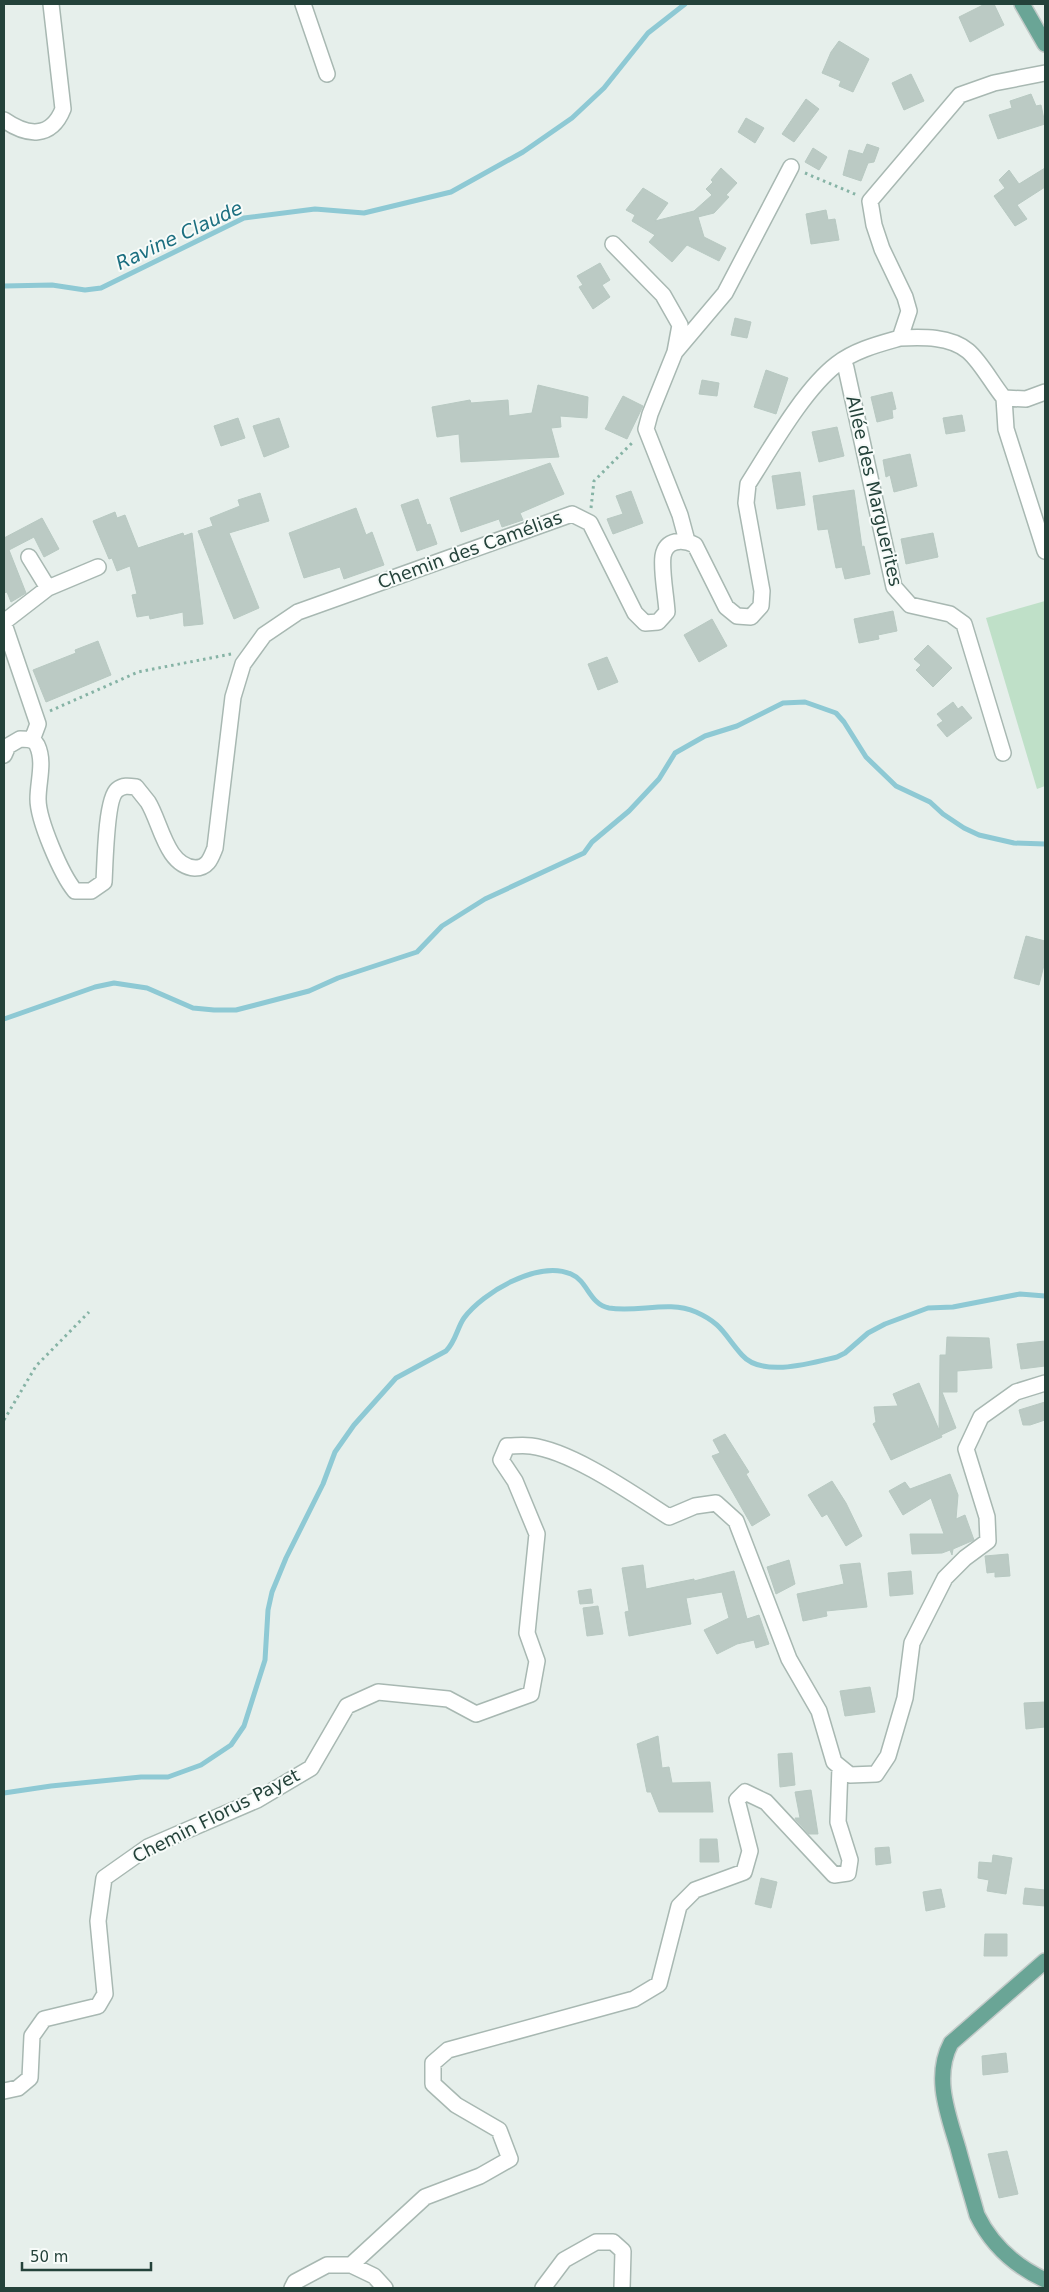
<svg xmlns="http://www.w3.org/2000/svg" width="1049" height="2292" font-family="'DejaVu Sans',sans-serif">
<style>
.green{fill:#bfe0c8}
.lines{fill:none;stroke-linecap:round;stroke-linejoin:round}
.stream{stroke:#8ec9d4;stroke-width:5}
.building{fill:#bbcac4;stroke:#b8c9c2}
.minor-casing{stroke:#a8b8b2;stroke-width:18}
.major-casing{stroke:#c2cac8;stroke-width:18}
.path{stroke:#86b3a5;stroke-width:3;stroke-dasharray:2.5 4;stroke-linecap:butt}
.minor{stroke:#fff;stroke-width:15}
.major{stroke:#6aa596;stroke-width:15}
.labels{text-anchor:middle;stroke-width:4;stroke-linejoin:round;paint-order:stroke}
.street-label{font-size:18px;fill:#24423a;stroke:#f7fbf9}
.water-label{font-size:19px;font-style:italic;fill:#1c6f80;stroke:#f7fbf9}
</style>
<rect width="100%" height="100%" fill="#e6efeb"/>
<path class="green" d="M1045,601V786L1037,789L986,618Z"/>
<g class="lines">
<path class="stream" d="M4,286L52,285L85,290L101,288L244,218L315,209L364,213L451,192L523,152L572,118L604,88L648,33L685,4
M4,1019L95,987L114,983L147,988L193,1008L214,1010H236L309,991L338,978L417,952L442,926L485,899L584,853L592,842L629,811L659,779L675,753L705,736L737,726L783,703L805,702L836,713L844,722L866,757L896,786L930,802L943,814L964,828L979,835L1014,843L1045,844
M4,1793L51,1786L141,1777H168L201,1765L231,1745L244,1726L265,1660L268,1610L272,1592L286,1558L323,1484L335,1452L354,1425L396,1378L446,1351C456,1341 457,1328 464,1318C483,1292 539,1260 571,1274C588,1281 589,1304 609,1308C638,1313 668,1300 696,1312C723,1324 724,1335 742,1355C762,1378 812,1363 837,1357L845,1353L868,1333L885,1324L928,1308L953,1307L1020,1294L1045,1296"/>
</g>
<path class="building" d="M985,4H994L1004,25L970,42L959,17Z
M839,41L869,59L853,92L839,86L841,81L822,73L831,52Z
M911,74L924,101L904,110L892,83Z
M1031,94L1036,106L1041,105L1045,124L998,139L989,115L1012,108L1010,101Z
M806,99L819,109L794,142L782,134Z
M746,118L764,128L755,143L738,132Z
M867,144L879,148L874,162L868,163L861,181L843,175L849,150L863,154Z
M813,148L827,157L819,170L805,162Z
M721,168L737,183L726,195L729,197L714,213L698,217L704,237L726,248L719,261L687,245L672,262L649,242L655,235L632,221L635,215L626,210L643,188L668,203L655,221L694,211L712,195L706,189L713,182L711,180Z
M1045,168V187L1017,205L1027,219L1015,226L994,196L1005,188L999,180L1009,170L1019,184Z
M826,210L828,220L835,219L839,240L811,244L806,214Z
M600,263L610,280L602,285L610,297L593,309L579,287L583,285L577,276Z
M735,318L751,322L747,338L731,335Z
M766,370L788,378L776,414L754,407Z
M702,380L719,383L717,396L699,394Z
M538,385L588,397L587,418L560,416L561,427L551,428L559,457L461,462L459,434L437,437L432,407L470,400L471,403L508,400L509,416L532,413Z
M892,392L896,409L892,410L893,418L877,422L871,397Z
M623,396L643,406L627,439L605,429Z
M962,415L965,431L946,434L943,418Z
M238,418L245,438L221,446L214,426Z
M279,418L289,447L264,457L253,426Z
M837,427L844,456L819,462L812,432Z
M910,454L917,486L894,492L890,475L886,477L883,460Z
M550,463L564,494L520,513L523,520L502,527L499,519L461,532L450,498Z
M800,472L805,505L777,509L772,476Z
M854,490L862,547L864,546L870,574L845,579L842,567L836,568L828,529L818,530L813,496Z
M631,491L643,523L613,534L607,519L623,514L616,496Z
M260,493L269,521L229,533L259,608L234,619L198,531L213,526L210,518L240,506L238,500Z
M418,499L427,525L430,524L437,544L417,551L401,505Z
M356,508L366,535L372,532L384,565L344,579L340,567L304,578L289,533Z
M115,512L117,518L125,515L138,548L183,533L184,536L192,533L203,624L184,626L183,612L150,619L149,615L137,617L132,595L137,594L130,566L117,571L112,558L109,559L93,521Z
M42,518L59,549L44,557L34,537L9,550L26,593L11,602L7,592L4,593V538Z
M933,533L938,557L906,564L901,539Z
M893,611L897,631L878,635L879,639L859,643L854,619Z
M712,619L727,646L699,662L684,635Z
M98,641L111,675L46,702L33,670L76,653L75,650Z
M928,645L952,668L933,687L916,670L921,665L914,659Z
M607,657L618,682L598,690L588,664Z
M953,702L958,709L962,706L972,718L947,737L937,725L943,721L937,714Z
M1026,936L1045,941V961L1039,985L1014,978Z
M947,1337L989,1338L992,1368L957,1371V1392H942L956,1428L941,1435L942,1437L891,1460L873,1424L876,1422L874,1407L898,1406L893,1394L919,1383L939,1430L940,1355H946Z
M1045,1341V1366L1021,1369L1017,1344Z
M1045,1402V1420L1030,1425H1023L1019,1410Z
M725,1434L749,1472L746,1474L770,1515L752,1526L712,1456L720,1453L713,1440Z
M950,1474L958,1495L956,1519L965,1515L974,1540L953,1549L952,1555L950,1550L942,1553L912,1554L910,1534H944L931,1498L903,1515L889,1491L905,1482L910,1489Z
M832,1481L846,1503L862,1536L846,1546L827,1514L822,1517L808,1495Z
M1008,1554L1010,1576L995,1577V1572L987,1573L985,1556Z
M789,1560L795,1584L776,1594L767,1567Z
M860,1563L867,1607L826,1611L827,1616L803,1621L797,1594L844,1584L840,1565Z
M643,1565L646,1589L694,1579V1581L734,1571L747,1619L759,1615L769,1644L756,1648L754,1640L737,1644L717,1654L704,1630L729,1618L722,1592L686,1598L691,1624L629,1636L625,1612L629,1611L622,1568Z
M911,1571L913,1594L890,1596L888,1573Z
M591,1589L593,1603L580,1604L578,1591Z
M598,1606L603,1634L587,1636L583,1608Z
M870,1687L875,1712L845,1716L840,1691Z
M1045,1702V1727L1026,1729L1024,1703Z
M658,1736L662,1768L669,1767L672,1783L710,1782L713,1812H659L651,1792H647L637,1744Z
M792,1753L795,1785L780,1787L778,1754Z
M811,1790L818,1834H809L796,1820L795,1818H800L795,1792Z
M700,1839H717L719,1862H700Z
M889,1847L891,1863L876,1865L875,1848Z
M993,1855L1012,1858L1006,1894L987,1891L989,1880L978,1878L979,1862L992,1863Z
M761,1878L777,1882L771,1908L755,1904Z
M1025,1888L1045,1890V1906L1023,1904Z
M941,1889L945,1907L926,1911L923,1892Z
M985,1934H1007V1956H984Z
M1006,2053L1008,2072L983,2075L982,2056Z
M1007,2151L1018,2194L999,2198L988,2154Z"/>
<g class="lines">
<g class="minor-casing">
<path id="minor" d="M303,4L327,74
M4,120C27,136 51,139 63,109L51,4
M613,244L663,295L680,325L675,352L650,414L646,429L680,515L687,541
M900,338C923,337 950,336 968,351C981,362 993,385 1004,398L1026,399L1045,392
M676,351L725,293L791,167
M843,360L846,368L894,587L910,605L950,614L964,624L1003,753
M1004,398L1006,429L1045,551
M29,557L48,588
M4,622L48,588L98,567
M4,624L38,724L32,740
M4,755L8,746L20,739C27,739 34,739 37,745C45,762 38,781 38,799C38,820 61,874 75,891H91L104,882C105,865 106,799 117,790C123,785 129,786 136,787C140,792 144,797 148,802C161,823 166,866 195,868C208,868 211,858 215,848L233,697L243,664L264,635L298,612L572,514L590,523L635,613L645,623L658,622L667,612C666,595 661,571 663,556C666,539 683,539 695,545L726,607L737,616L751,617L761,606L762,591L746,503L748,484C771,448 804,389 837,364C855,350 879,344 900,338L909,311L905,297L882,249L874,225L870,201L960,95L994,83L1045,73
M4,2091L18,2088L30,2078L32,2036L44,2019L98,2006L105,1994L98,1921L104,1878L148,1847L257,1800L311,1768L347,1706L378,1692L448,1699L476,1714L531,1694L537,1661L527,1633L537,1534L515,1481L501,1460L507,1446C515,1446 523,1445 531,1446C572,1451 633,1494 669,1517L695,1506L716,1503L736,1521L789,1659L819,1711L834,1762L850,1775L876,1774L888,1756L905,1698L912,1643L945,1578L965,1558L988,1541L987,1517L966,1449L981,1417L1016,1392L1045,1383
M351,2265L425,2197L480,2176L510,2159L499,2130L456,2105L433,2084V2063L448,2050L634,1999L659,1984L679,1906L695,1890L744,1872L750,1851L737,1800L745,1792L766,1802L834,1875L848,1873L850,1860L838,1822L840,1767
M292,2288L295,2282L327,2265H351L374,2276L385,2288
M543,2288L564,2260L596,2242H613L623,2251L622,2288"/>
</g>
<g class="major-casing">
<path id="major" d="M1022,4L1045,44
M1045,1961L951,2043C933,2077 948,2114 958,2148C964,2171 971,2193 977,2215C992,2246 1015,2266 1045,2280"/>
</g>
<path class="path" d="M805,173L857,195
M591,508L594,481L634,441
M50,711L138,672L231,654
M4,1420L36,1366L89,1312"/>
<use href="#minor" class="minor"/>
<use href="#major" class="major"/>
</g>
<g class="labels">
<g class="street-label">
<text transform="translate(874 491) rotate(77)" y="6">Allée des Marguerites</text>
<text transform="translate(470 550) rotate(-20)" y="6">Chemin des Camélias</text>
<text transform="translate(216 1816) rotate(-27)" y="6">Chemin Florus Payet</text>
</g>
<g class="water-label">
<text transform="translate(179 235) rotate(-25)" y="7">Ravine Claude</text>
</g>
</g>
<rect width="1049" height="2292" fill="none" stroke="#24423a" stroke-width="10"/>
<path d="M22 2262v8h129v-8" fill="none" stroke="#24423a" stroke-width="2.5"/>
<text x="30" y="2262" font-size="15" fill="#24423a" stroke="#f7fbf9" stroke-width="4" paint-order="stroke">50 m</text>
</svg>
